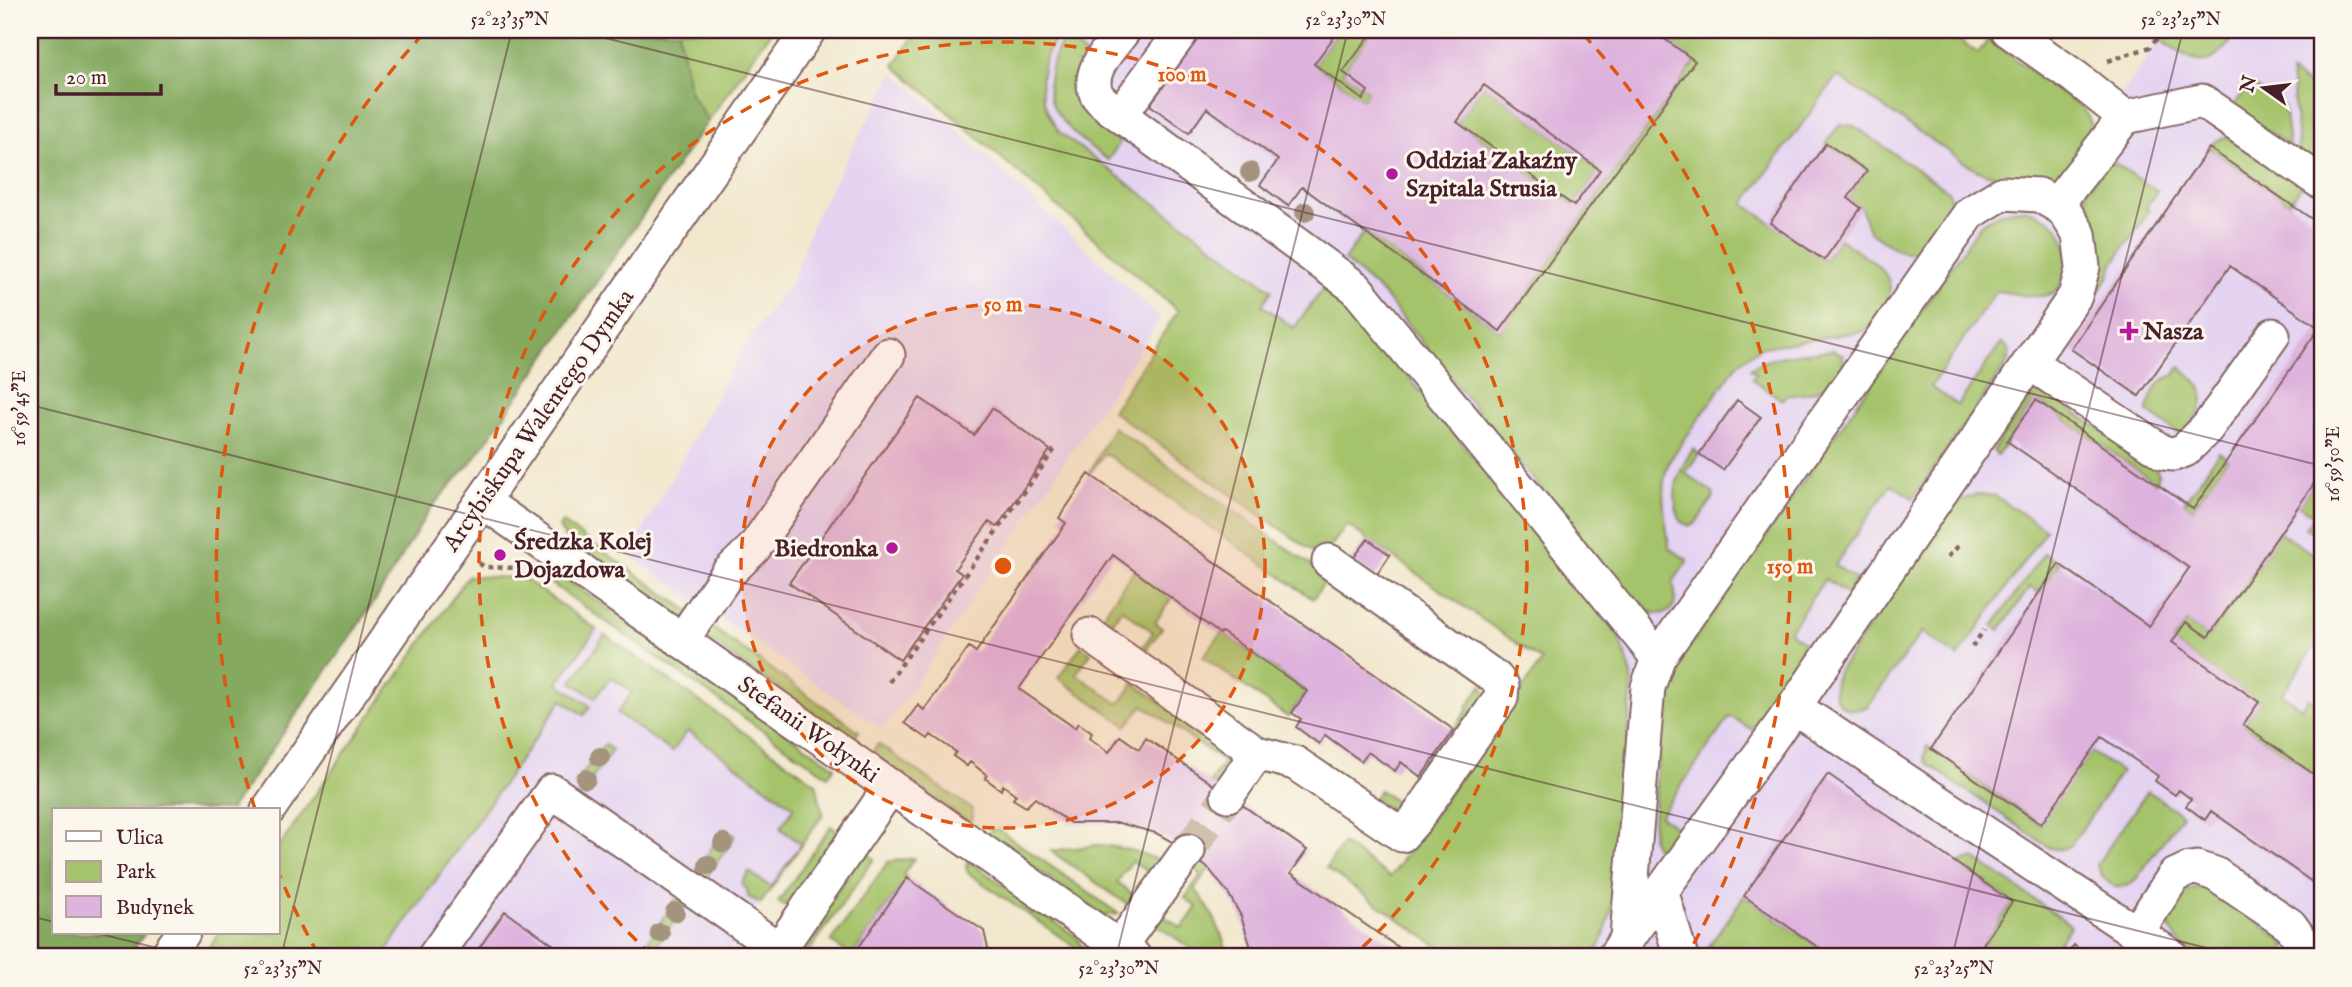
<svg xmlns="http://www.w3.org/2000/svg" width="2352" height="987" font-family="'IM FELL English',serif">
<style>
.built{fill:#e4d3f1}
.green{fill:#a5c36a;stroke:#78714a;stroke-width:2}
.forest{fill:#84a95e;stroke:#676444;stroke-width:2}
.building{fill:#deb3dd;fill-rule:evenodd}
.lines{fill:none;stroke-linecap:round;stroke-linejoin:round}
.minor-tunnel{stroke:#d0c0ad;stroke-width:33;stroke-dasharray:33 17;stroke-linecap:butt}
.minor-casing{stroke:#846564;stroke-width:37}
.path{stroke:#846564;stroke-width:4.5;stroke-dasharray:5 5;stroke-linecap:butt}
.minor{stroke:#fff;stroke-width:33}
.tree{fill:#a4947e}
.ticks{fill:none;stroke:#4a1f2b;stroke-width:2;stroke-opacity:0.45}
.ring{fill:none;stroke:#e0560e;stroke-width:3.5;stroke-dasharray:12 9}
.poi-dot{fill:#b5179e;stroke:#fbf7ec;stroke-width:2.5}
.labels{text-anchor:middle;stroke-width:6;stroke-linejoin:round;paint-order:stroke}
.poi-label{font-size:24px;font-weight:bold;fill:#4a1f2b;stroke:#fbf7ec;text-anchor:start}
.street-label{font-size:24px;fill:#4a1f2b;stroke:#fbf7ec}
.centre{fill:#e0560e;stroke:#fbf7ec;stroke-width:3.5}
.ring-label{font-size:21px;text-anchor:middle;font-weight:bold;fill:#e0560e;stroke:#fbf7ec;stroke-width:6;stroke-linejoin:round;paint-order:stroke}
.neatline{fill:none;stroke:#4a1f2b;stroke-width:2.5}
.ticks-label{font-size:18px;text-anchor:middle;fill:#4a1f2b}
</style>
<rect width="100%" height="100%" fill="#fbf7ec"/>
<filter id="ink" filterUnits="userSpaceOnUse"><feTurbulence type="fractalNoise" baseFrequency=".0143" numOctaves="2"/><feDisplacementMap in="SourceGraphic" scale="14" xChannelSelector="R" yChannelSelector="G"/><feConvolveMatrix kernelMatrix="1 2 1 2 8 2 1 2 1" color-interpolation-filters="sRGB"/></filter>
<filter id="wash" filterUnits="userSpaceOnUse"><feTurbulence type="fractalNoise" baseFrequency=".00686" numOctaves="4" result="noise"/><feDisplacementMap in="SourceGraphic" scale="28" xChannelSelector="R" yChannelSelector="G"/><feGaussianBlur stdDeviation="1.57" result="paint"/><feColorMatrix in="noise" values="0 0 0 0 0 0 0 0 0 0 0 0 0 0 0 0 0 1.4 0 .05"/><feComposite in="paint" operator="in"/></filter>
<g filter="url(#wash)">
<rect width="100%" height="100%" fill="#f1e8cd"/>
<path class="built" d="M918,30H1920L2077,159L2165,32L2170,35L2174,30H2322V957H1553L1607,675L894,65Z
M894,72L1161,318L914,686L882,729L629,555L747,341L793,279L815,217Z
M587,622L816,783L823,814L724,957H362Z"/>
<path class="green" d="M679,30H772L708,121L690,93L679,36Z
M918,30H1061C1035,65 1035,98 1060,133L1272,290L1262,305L1294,328L1325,286L1360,317L1618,635L1630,668L1632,686L1613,905L1602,942L1593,957H1453L1326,868L1343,844L1390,877L1542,661L1347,525L1322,558L1112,411L1178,311L894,65Z
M1339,30H1374L1343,72L1368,91L1363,100L1314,64Z
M1652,30H1945L1978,53L1988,40L2080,106C2106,133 2083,150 2065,174C2051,180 2040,177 2026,177C2007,176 1994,178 1976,170L1837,76L1744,204L1824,260L1840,239C1865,258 1908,274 1882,311C1876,319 1872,325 1864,331L1763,347L1755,351L1737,365L1670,460C1657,487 1666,518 1669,548L1688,560L1673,582C1674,587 1676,594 1675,599C1674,622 1645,613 1634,604L1383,294L1344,260L1364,232L1500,331L1695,62Z
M2174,30H2239C2210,73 2199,67 2160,40L2165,32L2170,35Z
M1064,39L1086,55C1057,98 1092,116 1123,138L1108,160C1061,125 1028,100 1064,39Z
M2291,73L2322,94V169L2299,153Z
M2251,84L2284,107L2289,146L2233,106Z
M1484,85L1600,170L1574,206L1457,122Z
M1842,125L1854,126L1948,191L1953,204L1950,212L1928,244L1921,250L1913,252H1905L1896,249L1869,231L1861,208L1848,198L1866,171L1826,143L1836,129Z
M2226,137L2304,182L2289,203L2209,148L2216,141Z
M2115,163L2157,191L2146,207L2150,210L2113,264L2110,275L2062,343L2094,290L2098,279L2100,256L2099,242L2087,211L2086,200L2087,190L2107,164Z
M2023,209C2056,217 2073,237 2065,272C2062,281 2060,290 2050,294C2035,300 2012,292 1996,291L1931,387L1958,405L2001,343L2007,347L2010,352L2006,365L1913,498L1891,484L1835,565L1856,580L1847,594L1825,579L1789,632L1810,647L1752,730L1730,716L1660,816L1682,832C1674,843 1660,864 1652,839L1662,699L1674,669L1981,224C1995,214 2006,210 2023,209Z
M1833,350L1843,355L1844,367C1826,391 1814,393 1785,396L1782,400L1752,379L1756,373L1750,369C1774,353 1805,354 1833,350Z
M2180,367C2215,393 2205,407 2182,436L2148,412C2148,402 2154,388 2162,381C2171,374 2172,380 2180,367Z
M2035,391H2043L2154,465L2159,474L2156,483L2036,400L1997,456L1993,450Z
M1113,427L1328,577L1313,599L1105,453L1089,474Z
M1693,449L1699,454L1685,473L1713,493L1714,497L1695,524L1690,526L1681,522C1669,495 1677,472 1693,449Z
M2219,452L2228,459L2193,509L2184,503Z
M2322,472V539L2306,528L2314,516L2299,505Z
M1977,494L1995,496L2046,530L1958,657L1922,632L1868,706C1842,718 1828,697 1837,673L1951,509L1960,501Z
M562,522L859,731L853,741L566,539L559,527Z
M2280,533L2322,559V636L2282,694L2301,708L2309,698L2322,708V780L2243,725L2258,702L2172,642L2186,622L2208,637Z
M2044,553L2059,564L2039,593L2030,587L1999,631L1993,626Z
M1134,570L1172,597L1155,623L1162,628L1142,656L1138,654L1153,632L1122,609L1106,631L1097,624Z
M533,571L556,572L835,767L828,776Z
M468,576L523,578L596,629L558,683L590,706L584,715L562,700L382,957H202L219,933H278V848Z
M1222,632L1307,691L1288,717L1203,657Z
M605,635L816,783L823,814L761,903L748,897L747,889L741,884L749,872L771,887L801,844L780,828L794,807L688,731L672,752L617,713L632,692L611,677L595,698L572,682Z
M1081,646L1091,653L1076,674L1119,704L1134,683L1231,753L1230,767L1216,786L1210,782L1224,762L1143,705L1127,726L1058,678Z
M1482,685L1485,691L1484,697L1400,814L1373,800L1379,790L1401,805L1468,709L1467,707Z
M605,744L612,750L583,792L575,784Z
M878,744L972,809L973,818L969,823L872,753Z
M1927,746L2040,824L2091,752L2121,772L2071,845C2063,850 2059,850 2050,848L1928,764L1924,758Z
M2148,791L2182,815L2134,882C2116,894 2102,881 2097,864Z
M831,826L840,833L791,903L783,905L778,902Z
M725,829L734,835V838L706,878L696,871Z
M991,829L999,830L1119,914L1103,916L987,834Z
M1098,845C1121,847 1142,851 1162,863L1153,876L1132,861L1117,882L1138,898L1131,907L1051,851Z
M865,852L874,859L805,957H791Z
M914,858L903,875L907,878L852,956L831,942L888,862Z
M1974,858L2071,925L2049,957H1974L2012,902L1957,864Z
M1198,859L1209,869L1195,889C1212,910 1222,931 1228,957H1203L1154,923L1160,914L1182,928L1197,907L1185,898L1201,874L1192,867Z
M969,861L1076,937L1088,956L968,873L966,866Z
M2193,888H2204L2216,892L2283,941L2288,957H2199L2180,944L2168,925V912L2182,893Z
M1744,896L1832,957H1735L1721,947L1707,949Z
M677,898L685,903L686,906L656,946L648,940Z"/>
<path class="forest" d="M30,30H679V36L690,93L708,121L475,458L430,509L377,598L230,810H54V933H145L128,957H30Z"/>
<g id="blocks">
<path class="building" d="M1204,30H1339L1314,64L1363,100L1368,91L1343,72L1374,30H1652L1695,61L1500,331L1302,187L1288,206L1260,185L1278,160L1207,108L1189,133L1150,105ZM1484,85L1600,170L1574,206L1457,122Z
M1826,143L1867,171L1848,198L1861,208L1824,260L1770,223Z
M2209,148L2322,226V472L2208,637L2186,622L2172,642L2259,702L2243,725L2322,780V889L2211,811L2205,820L2186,806L2191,799L2179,790L2175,795L2155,781L2158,776L2102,737L2041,824L1931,749L2059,564L2149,626L2189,568L2007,441L2036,400L2193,509L2319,328L2230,266L2139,396L2071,349Z
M920,398L974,435L992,408L1050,450L997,527L989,522L955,569L962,574L900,660L789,583Z
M1737,400L1761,417L1723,470L1699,454Z
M1089,474L1454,730L1421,777L1401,762L1395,771L1368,752L1361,761L1325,735L1319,744L1296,727L1301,719L1292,713L1307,691L1222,632L1220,634L1113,555L1019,689L1075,728L1078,723L1092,733L1089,738L1109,752L1120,736L1139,749L1146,738L1307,850L1291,873L1412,957H1254L1241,916L1228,893L1209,869L1176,844L1156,833L1119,823H1070L1035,798L1026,807L1013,799L1016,795L1003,785L1001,790L985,778L987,775L970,762L967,766L953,756L956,752L931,735L928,739L905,723L918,705L924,710L969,647L976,652L1066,523L1059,518Z
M1368,539L1390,555L1375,577L1352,560Z
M1828,774L2012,902L1974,957H1832L1744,896Z
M907,878L984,931L990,957H852Z
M505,911L571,957H473Z
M2074,945L2083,952L2091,957H2066Z"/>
</g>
</g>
<g filter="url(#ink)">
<use href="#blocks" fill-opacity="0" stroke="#846564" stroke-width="2"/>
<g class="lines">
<path class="minor-tunnel" d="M1188,851L1228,795"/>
<g class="minor-casing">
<path id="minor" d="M1124,30C1111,47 1085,72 1097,95C1100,100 1106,104 1109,107L1356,288L1658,658
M2008,30L2075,77L2125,117
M1120,115L1183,30
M2056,205L2125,117L2202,101L2322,183
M2030,363L2164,453L2174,454L2185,450L2207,428L2273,335
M482,501L1134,957
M1090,635L1257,753
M682,640L728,573L754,548L888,355
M1794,707L2173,957
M1228,795L1257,753L1295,763L1402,835L1416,819L1501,698L1502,686L1496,678L1329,561
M268,810L809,30
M1661,890L1681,957
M2137,932L2174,876L2189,869L2197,868L2215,874L2290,925L2304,944V957
M166,957L183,933
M434,957L552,791L780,950
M774,957L891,786
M1112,957L1188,851
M1614,957L1794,707L2075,296L2083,267L2079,234L2063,209L2039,195L2003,193L1970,213L1658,658L1648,687L1627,937"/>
</g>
<path class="path" d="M2108,61L2150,47L2163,30
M1948,557L1961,543
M479,563L484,567L518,568
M1972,647L1984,630
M889,682L1057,446"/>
<use href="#minor" class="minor"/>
</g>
<g class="tree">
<circle cx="1250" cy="172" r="10"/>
<circle cx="1305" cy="212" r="10"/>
<circle cx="600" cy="757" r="10"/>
<circle cx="586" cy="779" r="10"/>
<circle cx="723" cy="843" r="10"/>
<circle cx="708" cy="865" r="10"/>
<circle cx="675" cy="912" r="10"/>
<circle cx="660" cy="933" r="10"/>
</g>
</g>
<path class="ticks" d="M573,30L2322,466M30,405L2243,957M30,916L54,922M96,933L194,957M281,957L512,30M1116,957L1348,30M1952,957L2183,30"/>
<circle cx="1003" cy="566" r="262" fill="#e0560e" fill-opacity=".12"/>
<g class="ring">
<circle cx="1003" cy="566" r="262"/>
<path d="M652 955A524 524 0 1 1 1354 955"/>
<path d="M318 954A787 787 0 0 1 279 874M255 809A787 787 0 0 1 423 34M1583 34A787 787 0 0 1 1688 954"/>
</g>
<g class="poi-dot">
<circle cx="1392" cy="174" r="7"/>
<path d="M2125.5 320.5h7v7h7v7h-7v7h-7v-7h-7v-7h7z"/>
<circle cx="892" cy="548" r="7"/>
<circle cx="500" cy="555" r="7"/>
</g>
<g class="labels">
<g class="poi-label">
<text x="1406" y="168">Oddział Zakaźny<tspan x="1406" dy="28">Szpitala Strusia</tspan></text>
<text x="2143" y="339">Nasza</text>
<text x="514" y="549">Średzka Kolej<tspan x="514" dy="28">Dojazdowa</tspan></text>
<text x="878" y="556" text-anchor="end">Biedronka</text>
</g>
<g class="street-label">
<text transform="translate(538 420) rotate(-55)" y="8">Arcybiskupa Walentego Dymka</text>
<text transform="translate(809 729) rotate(35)" y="8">Stefanii Wołynki</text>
</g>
</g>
<circle cx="1003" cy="566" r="10" class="centre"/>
<g class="ring-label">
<text x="1182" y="81">100 m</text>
<text x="1003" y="311">50 m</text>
<text x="1790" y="573">150 m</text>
</g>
<rect width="2352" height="987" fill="none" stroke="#fbf7ec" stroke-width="77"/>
<rect x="52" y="808" width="228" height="126" fill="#fbf7ec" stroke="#b4a19f" stroke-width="2"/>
<rect x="66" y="831" width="35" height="10" fill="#ffffff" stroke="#b4a19f" stroke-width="2"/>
<text x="116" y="844" font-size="21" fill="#4a1f2b">Ulica</text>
<rect x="66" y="861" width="35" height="21" fill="#a5c36a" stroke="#b4a19f" stroke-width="2"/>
<text x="116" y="878" font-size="21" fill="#4a1f2b">Park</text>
<rect x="66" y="896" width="35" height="21" fill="#deb3dd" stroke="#b4a19f" stroke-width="2"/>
<text x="116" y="914" font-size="21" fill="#4a1f2b">Budynek</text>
<g transform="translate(2264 88) rotate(284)" stroke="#fbf7ec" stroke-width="5" paint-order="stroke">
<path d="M0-5L12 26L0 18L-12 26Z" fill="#4a1f2b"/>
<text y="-10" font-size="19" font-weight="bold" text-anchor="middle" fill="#4a1f2b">N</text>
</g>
<path d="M56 84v10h105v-10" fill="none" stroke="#4a1f2b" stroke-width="3.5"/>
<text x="66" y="84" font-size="21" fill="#4a1f2b" stroke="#fbf7ec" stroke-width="5" paint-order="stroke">20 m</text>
<rect x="38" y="38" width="2276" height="910" class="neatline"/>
<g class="ticks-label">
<text x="510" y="25">52°23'35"N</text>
<text x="1346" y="25">52°23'30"N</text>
<text x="2181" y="25">52°23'25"N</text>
<text transform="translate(19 408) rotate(-90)" y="6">16°59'45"E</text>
<text transform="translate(2333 464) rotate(-90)" y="6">16°59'50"E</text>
<text x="283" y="974">52°23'35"N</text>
<text x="1119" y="974">52°23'30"N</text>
<text x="1954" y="974">52°23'25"N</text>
</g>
</svg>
